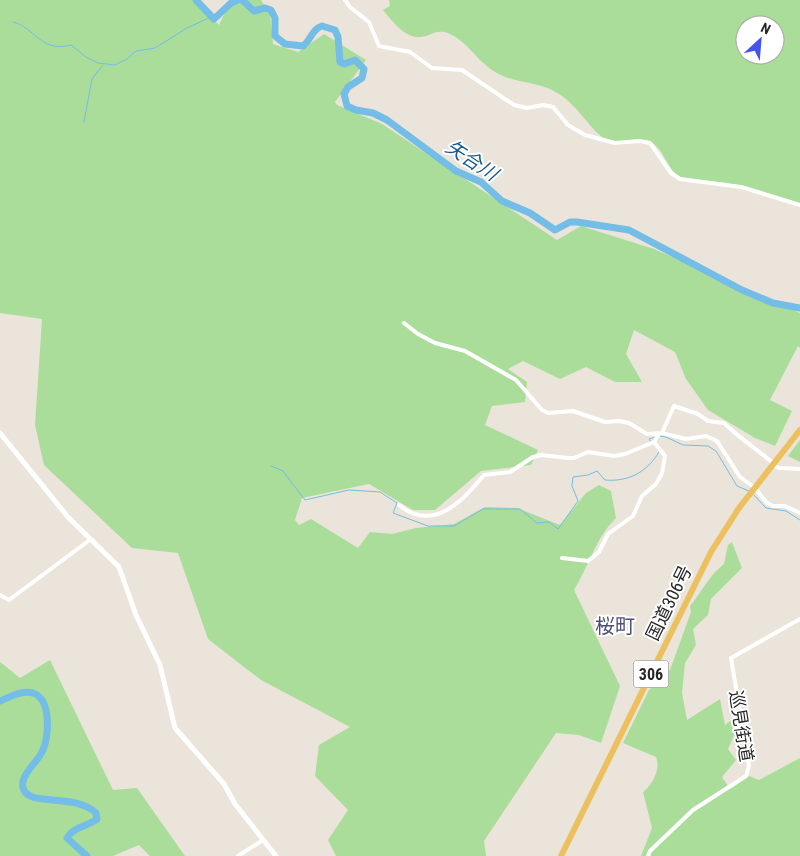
<svg xmlns="http://www.w3.org/2000/svg" width="800" height="856" font-family="'Roboto Condensed','Noto Sans JP',sans-serif">
<style>
.green{fill:#abdd9a;fill-rule:evenodd}
.lines{fill:none;stroke-linecap:round;stroke-linejoin:round}
.stream{stroke:#73bde6;stroke-width:1}
.river{stroke:#73bde6;stroke-width:7}
.minor{stroke:#fff;stroke-width:4}
.secondary{stroke:#fff;stroke-width:5}
.trunk{stroke:#edc05f;stroke-width:6}
.labels{text-anchor:middle;stroke-width:4;stroke-linejoin:round;paint-order:stroke}
.shield{fill:#fff;stroke:#686868;stroke-width:1}
.shield-label{font-size:16px;font-weight:bold;fill:#282828}
.street-label{font-size:18px;fill:#282828;stroke:#fff}
.water-label{font-size:19px;font-style:italic;fill:#165a8e;stroke:#fff}
.quarter-label{font-size:20px;fill:#4c4f75;stroke:#fff}
</style>
<rect width="100%" height="100%" fill="#eae4da"/>
<path class="green" d="M0,0H195L219,25L231,0H261L270,14L273,44L298,52L324,34L366,60L335,102L337,105L382,124L557,240L581,226L654,249L800,313V348L798,346L770,400L792,411L775,446L755,438L708,410L686,379L675,352L634,330L626,354L642,382H615L586,367L560,379L523,361L508,369L527,382L525,402L492,406L485,425L538,450L531,465L481,471L435,510H413L369,484L302,498L295,520L299,525L311,519L358,548L370,532L392,534L416,528L454,524L485,507L517,508L560,525L586,493L599,485L611,491L616,518C596,537 589,566 574,590L620,686L601,743L579,735L556,733L484,841L486,856H336L328,840L348,810L315,776L319,745L350,727L261,680L208,639L178,553L132,548L44,465L35,425L42,319L0,313Z
M389,0H800V203L745,186L680,177C667,169 664,149 651,142C636,134 616,148 602,137C587,125 577,105 559,94C539,81 515,84 495,72C478,62 467,41 448,33C439,30 434,33 426,36C407,42 394,23 383,10L390,6ZM745,25H775V55H745Z
M800,440V462L788,456Z
M732,542L742,568L711,599L708,615L693,629L696,645L685,663L682,693L687,720L720,699L725,725L734,718L737,729L728,749L736,760L722,777L730,789L749,776L759,780L800,758V856H641L652,828L643,792C653,784 661,769 656,757L623,743L649,690L670,670L691,612L690,606C704,589 707,578 724,564L728,545Z
M50,660L113,790L137,788L185,856H150L139,845L113,856H0V662L20,678Z"/>
<g class="lines">
<path class="stream" d="M13,22C35,27 40,53 71,45L86,57L98,63L115,65L127,59L136,51L155,48L187,28L211,17
M84,122L92,79L103,65
M660,436L666,437L683,445L708,446L716,451L737,486L749,491
M651,442L649,439L656,437
M271,466L283,471L305,500L349,490L380,492L397,503L393,513L428,526H454L483,509H520L537,523L549,522L558,529L578,501L572,486L573,477L588,475L597,471L605,480C629,482 647,472 659,452
M754,495L766,508L786,511L800,520"/>
<path class="river" d="M196,0L214,19L231,3L238,0
M242,0L254,11L265,8L271,10L275,18V36L285,44L303,46C311,40 312,29 322,26L335,30L338,37L340,62L344,64L355,60L364,69L362,78L348,87L344,94L347,106L356,110L373,113L387,120L456,171L481,182L502,201L530,213L555,230L570,222H577L629,230L742,290L773,303L800,308
M0,701C10,697 22,690 33,693C52,699 49,739 42,752C37,762 26,770 23,781C22,784 23,789 25,792C34,805 77,794 96,813L97,819C87,827 74,826 67,838L87,856"/>
<path class="minor" d="M345,0L350,7L369,22L379,46L410,52L432,68L462,70L514,105L527,108L543,105L553,107L568,125L585,135L615,143L639,141L650,143L671,173L680,179L741,187L800,205
M404,323L418,334L435,343L465,351L516,380L542,410L548,413L573,411L605,422L619,421L629,423L647,434L662,433L686,439L706,436L717,441L740,477L755,488L767,503L773,506H785L800,513
M662,433L674,406L698,414L708,421L724,423C739,438 757,449 774,464
M772,465L779,468L800,469
M399,505C433,533 463,501 484,475L510,472L533,457L541,455L568,458H574L588,452L614,456L625,454L654,442L659,434
M562,558L588,561L599,552L608,534L633,516L642,496L656,484L662,473L665,456L654,442
M0,595L9,600L91,539
M238,856L263,840
M648,856L650,851L693,810L746,776L749,766L731,658L800,619"/>
<path class="secondary" d="M0,433L68,517L119,567L136,615L160,665L175,728L224,784L235,804L276,856"/>
<path class="trunk" d="M561,856L711,552L739,508L800,430"/>
</g>
<g class="labels">
<rect class="shield" x="633.5" y="660.5" width="35" height="27" rx="4"/>
<g class="shield-label">
<text x="651" y="680">306</text>
</g>
<g class="street-label">
<text transform="translate(669 603) rotate(-64)" y="6">国道306号</text>
<text transform="translate(741 726) rotate(81)" y="6">巡見街道</text>
</g>
<g class="water-label">
<text transform="translate(472 160) rotate(33)" y="7">矢合川</text>
</g>
<g class="quarter-label">
<text x="615" y="633">桜町</text>
</g>
</g>
<g transform="translate(760 40) rotate(26)"><circle r="24" fill="#ffffff" stroke="#a9a9a9"/>
<path d="M0-4L9 19L0 12L-9 19Z" fill="#4454ed"/>
<text y="-8" font-size="14" font-weight="bold" text-anchor="middle" fill="#282828">N</text>
</g>
</svg>
